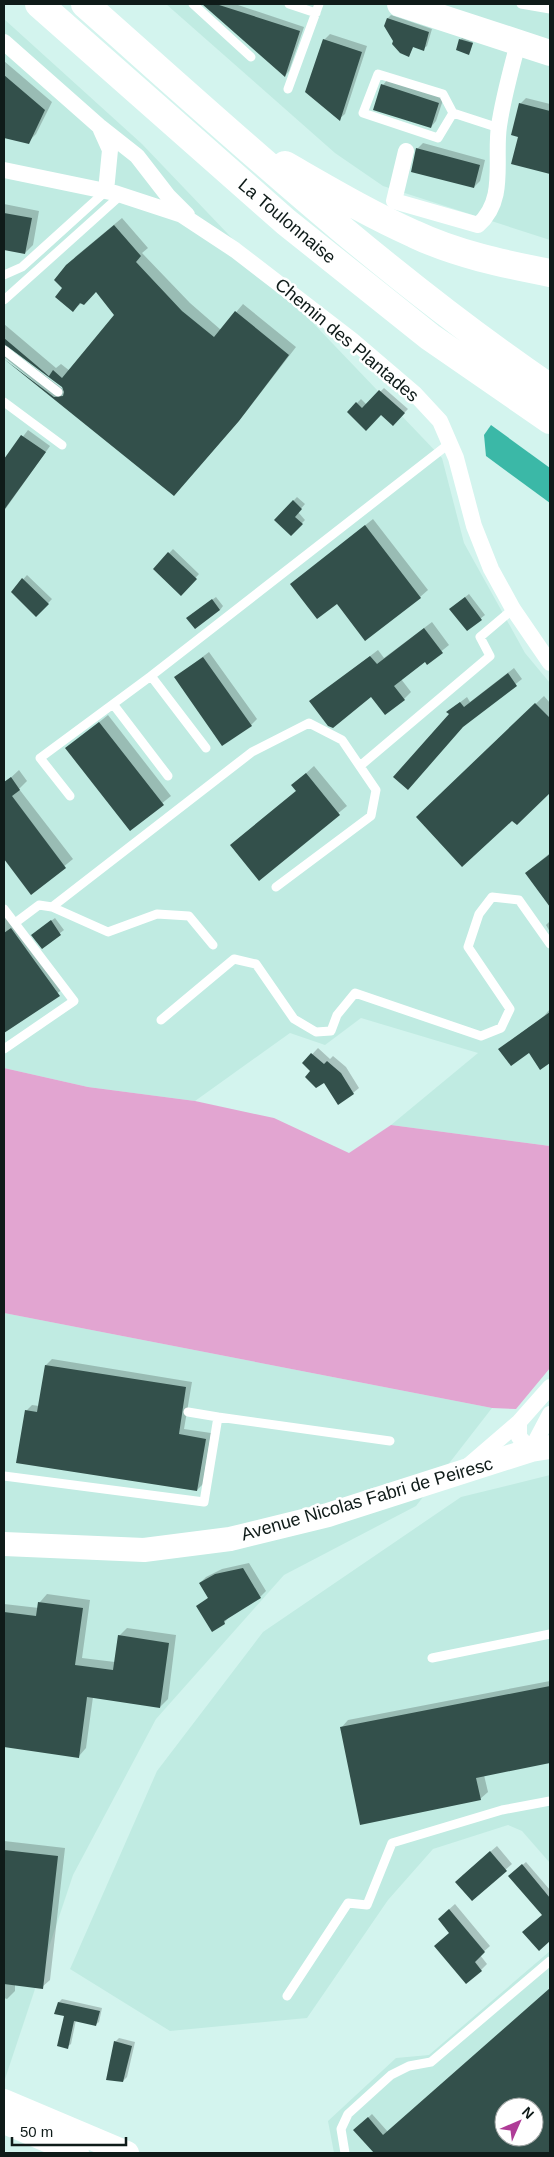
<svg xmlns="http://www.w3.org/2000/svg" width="554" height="2157" font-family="Arial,sans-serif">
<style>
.built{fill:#c0ebe2;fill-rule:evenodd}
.green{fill:#e2a5d1}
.water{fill:#3bb8a7}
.shadow{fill:#0003;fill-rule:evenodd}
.building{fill:#33504b;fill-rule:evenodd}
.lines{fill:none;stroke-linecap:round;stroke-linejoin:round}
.lane{stroke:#fff;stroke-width:9}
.street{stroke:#fff;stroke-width:16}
.secondary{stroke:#fff;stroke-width:24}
.primary{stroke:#fff;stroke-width:26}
.highway{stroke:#fff;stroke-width:28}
.labels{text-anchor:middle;stroke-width:5;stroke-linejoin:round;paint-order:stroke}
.street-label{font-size:18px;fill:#0f1b19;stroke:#fff}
</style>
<rect width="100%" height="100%" fill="#d3f4ee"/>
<path class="built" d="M166,4H550V240L383,186L335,153Z
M4,19L142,144L442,458L464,543L525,653L550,683V1146L391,1125L478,1053L361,1018L325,1045L290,1033L195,1101L88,1087L4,1068Z
M4,1313L492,1408L416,1506L284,1575L156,1719L73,1875L5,2079Z
M550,1475V1863L522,1831L508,1825L433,1849L388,1900L307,2018L170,2031L70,1969L157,1771L263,1632L461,1497Z
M550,1951V2153H334L328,2121L396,2058L429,2055ZM504,2107H534V2137H504Z"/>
<path class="green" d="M4,1068L88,1087L195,1101L274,1118L349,1153L391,1125L550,1146V1368L516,1409L492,1408L4,1313Z"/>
<path class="water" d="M491,425L550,468V503L486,456L484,435Z"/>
<path class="shadow" d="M204,4H235L304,27L289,71L285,76Z
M391,15L432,29L427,46L423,49L414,46L409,55L394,40L388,18Z
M330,34L367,46L345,114L339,119L324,40Z
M462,38L473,42L470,52L460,40Z
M4,61L52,102L36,134L28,142L4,137Z
M388,79L444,97L436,121L431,127L383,85Z
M526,98L550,104V173L513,163L520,136V104Z
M423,143L485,160L480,181L474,187L417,149Z
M4,204L39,211L33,245L25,253L4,249Z
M122,218L148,248L142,253L190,303L221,330L243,304L296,347L246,412L174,495L4,357V324L56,368L61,364L70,371L116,315L96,291L73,310L64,288L75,257ZM6,344L63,386L64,390L7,347Z
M384,388L408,409L393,424L381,413L348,412L361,399L367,405Z
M28,430L50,446L4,511V461Z
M297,497L305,504L298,512L305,520L291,534L276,519Z
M373,519L428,590L420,597L337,602L292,584Z
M173,549L199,574L181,594L154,569Z
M27,575L52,599L36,616L12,592Z
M469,594L485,615L467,629L455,605Z
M216,597L223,606L220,610L191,615Z
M432,622L449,645L427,663L425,660L401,679L411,692L404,699L372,696L311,701L378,650L384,658Z
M209,652L257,719L251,725L176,677Z
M514,668L522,679L465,724L450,714L454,707L467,697L470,702Z
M544,696L550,703V791L517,824L512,819L417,817Z
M108,715L171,796L130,829L67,748Z
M314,766L347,806L259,879L239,838L297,790L293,785Z
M19,770L27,781L19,789L73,859L31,893L4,857V784Z
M550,853V905L526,873Z
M4,909L66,987L4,1031Z
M55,918L64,930L42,947L37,931Z
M550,921V932L546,925Z
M550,1009V1061L541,1068L529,1051L500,1049L544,1016Z
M318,1048L330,1059L333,1056L346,1067L359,1088L353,1093L312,1071L304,1063Z
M52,1359L192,1382L184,1429L211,1433L203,1484L197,1490L26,1411L32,1405L39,1406L46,1365Z
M249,1563L266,1591L260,1597L230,1616L224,1623L198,1606L209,1597L200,1583L206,1577L222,1569Z
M47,1594L90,1600L82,1658L115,1662L119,1636L127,1628L176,1635L168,1699L160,1707L93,1697L86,1748L79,1756L23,1725L4,1723V1604L39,1608L40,1602Z
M550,1681V1762L484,1775L488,1792L480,1799L341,1728L348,1720Z
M4,1841L65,1848L50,1980L42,1987L15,1984V1991L7,1999L4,1998Z
M497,1846L512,1864L472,1899L462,1876Z
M526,1862L550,1890V1939L539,1949L543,1915L513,1873Z
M455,1904L490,1946L480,1955L487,1964L481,1970L450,1932L445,1913Z
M550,1989V2153H375L355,2130L372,2114L388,2132ZM504,2107H534V2137H504Z
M62,1999L102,2008L99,2022L95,2025L76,2020L71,2044L67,2047L65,2016L59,2002Z
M119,2038L135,2042L127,2077L123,2081L115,2042Z"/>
<path class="building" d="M202,4H216L300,31L285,77Z
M387,18L429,32L424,51L413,47L409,57L400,53L392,44L393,41L384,26Z
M323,39L362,52L340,121L305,92Z
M459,39L473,43L469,55L456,50Z
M4,75L45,110L29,144L4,138Z
M381,84L439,103L431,128L373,110Z
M519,103L550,111V174L511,164L518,137L511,135Z
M416,148L480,165L474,188L411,172Z
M4,213L32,218L25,254L4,250Z
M114,225L141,256L136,262L182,311L214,337L235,311L289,355L239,421L174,496L4,359L54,397L63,396L64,392L62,387L4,344V338L49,376L53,370L62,378L114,315L96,292L84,305L80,303L73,312L55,297L62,288L54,280L66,265Z
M379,390L405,413L393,426L381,415L366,431L347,412L356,402L362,408Z
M21,435L46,452L4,510V459Z
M293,500L302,509L295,517L303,524L291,536L274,520Z
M365,525L421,598L365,641L337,604L317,619L290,584Z
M168,552L197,579L181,596L153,569Z
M22,578L49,604L36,617L11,592Z
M465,597L482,620L467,631L449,609Z
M212,599L220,610L195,629L186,618Z
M424,628L443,653L427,665L425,662L394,686L405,700L385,715L371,697L333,728L328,726L309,701L370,656L377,664Z
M203,657L252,726L222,746L174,677Z
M508,673L517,686L463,727L408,790L393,777L449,714L446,712L460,702L464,707Z
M535,703L550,718V793L517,825L512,821L462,867L416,817Z
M99,722L164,805L130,831L65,748Z
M306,773L340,815L259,881L230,845L296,791L291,785Z
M11,777L20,790L12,796L66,868L31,895L4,859V782Z
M550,854V907L525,873Z
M51,920L61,935L42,949L31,935Z
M11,928L60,996L4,1033V933Z
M550,1012V1063L540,1070L529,1053L511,1066L498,1049Z
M311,1053L324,1064L327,1061L341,1073L354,1094L338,1105L324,1083L316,1088L305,1077L310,1071L302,1063Z
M45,1365L186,1387L179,1434L206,1439L197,1491L16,1463L25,1410L37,1412Z
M243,1568L261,1598L224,1621L225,1624L212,1632L196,1606L208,1598L199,1583L215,1574Z
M38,1602L83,1608L75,1665L113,1670L118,1635L169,1643L160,1708L87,1697L79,1758L4,1747V1612L36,1616Z
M550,1686V1763L476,1778L481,1800L360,1825L340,1727Z
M4,1850L58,1856L43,1989L4,1984Z
M490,1851L507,1871L472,1901L455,1882Z
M522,1864L550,1898V1941L539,1951L522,1932L542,1915L508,1876Z
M449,1909L485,1952L475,1962L482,1971L466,1984L434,1946L449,1933L438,1919Z
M550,1988V2153H374L353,2130L368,2117L383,2135ZM504,2107H534V2137H504Z
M58,2002L100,2011L96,2026L74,2021L68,2049L57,2046L64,2016L54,2014Z
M114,2041L132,2046L123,2082L106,2080Z"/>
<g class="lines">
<path class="lane" d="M193,4L251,57
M289,4L316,13
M521,4L550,9
M288,89L319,4
M453,113L438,138L363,113L378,74L443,94L453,113L499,128
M4,275L22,267L106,191
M4,300L121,195
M4,350L58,392
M4,402L62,445
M113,704L168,776
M206,748L151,676L450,443
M360,766L490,656L480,637L513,609
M70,796L40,758L151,676
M52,907L252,752L309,723L342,740L376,790L371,816L276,887
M4,909L74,1001L4,1049
M15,923L39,905L52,907L108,932L157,914L189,916L213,945
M161,1020L234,959L256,964L294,1019L316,1032L331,1031L337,1015L355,993L481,1036L501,1028L510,1009L468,947L479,914L492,897L519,900L550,944
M188,1412L218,1417
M4,1476L204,1502L218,1417L390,1441
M432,1658L550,1634
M287,1996L348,1903L367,1905L392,1843L502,1810L550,1801
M345,2153L341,2129L348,2114L391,2075L409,2066L431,2062L550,1961"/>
<path class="street" d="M4,42L99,126L137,156L168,196L187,215
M101,130L110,150L106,191
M406,151L394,201L478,225C507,200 494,160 499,126C503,98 511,70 518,43
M4,170L115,193L182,215L235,250L352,340L414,393L440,421L456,458L474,526L491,569L513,609L550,663
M519,1422V1437L531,1450L550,1414
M469,1465L519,1422L550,1387"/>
<path class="secondary" d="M4,1544L144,1550L230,1539L328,1515L531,1450L550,1447
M4,2101L127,2153
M4,2122L77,2153"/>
<path class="primary" d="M400,4L550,53"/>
<path class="highway" d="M39,4L286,222L430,337L550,420
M85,4C235,137 384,275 550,388
M285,165C327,189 369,214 414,234C456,254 504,264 550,273"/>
</g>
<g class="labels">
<g class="street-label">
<text transform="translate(287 221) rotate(40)" y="6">La Toulonnaise</text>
<text transform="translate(347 340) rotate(40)" y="6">Chemin des Plantades</text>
<text transform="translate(367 1499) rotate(-16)" y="6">Avenue Nicolas Fabri de Peiresc</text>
</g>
</g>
<rect width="554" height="2157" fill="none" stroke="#0f1b19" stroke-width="10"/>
<g transform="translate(519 2122) rotate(45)"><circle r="24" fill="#ffffff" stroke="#9fa4a3"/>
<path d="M0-4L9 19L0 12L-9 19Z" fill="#af3c97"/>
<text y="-8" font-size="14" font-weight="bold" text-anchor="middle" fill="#0f1b19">N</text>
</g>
<path d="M12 2137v8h114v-8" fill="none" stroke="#0f1b19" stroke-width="2.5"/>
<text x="20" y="2137" font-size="15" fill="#0f1b19" stroke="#ffffff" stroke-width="4" paint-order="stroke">50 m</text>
</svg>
